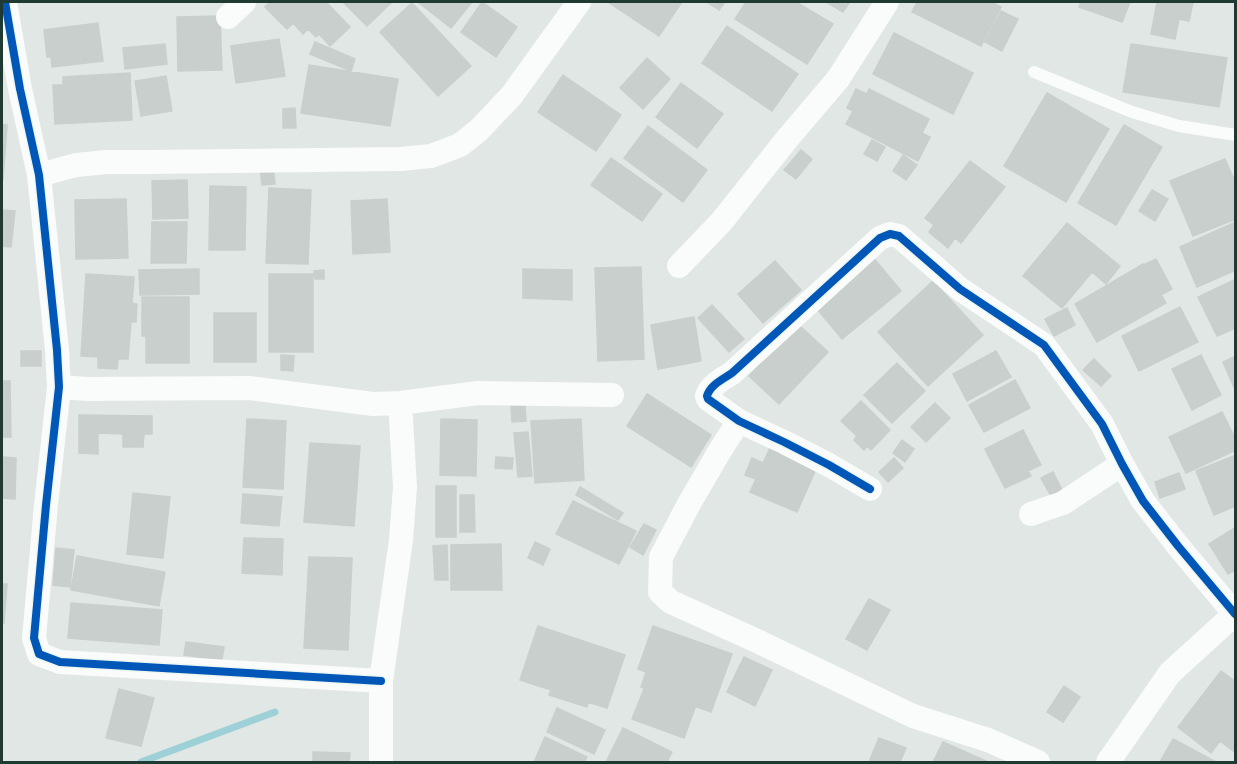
<svg xmlns="http://www.w3.org/2000/svg" width="1237" height="764" font-family="Roboto,sans-serif">
<style>
.lines{fill:none;stroke-linecap:round;stroke-linejoin:round}
.stream{stroke:#9ed1d7;stroke-width:7}
.building{fill:#c9cfcd;stroke:#c9cfcd;stroke-width:1.5}
.lane{stroke:#fafbfb;stroke-width:12}
.street{stroke:#fafbfb;stroke-width:24}
.cycleway-casing{stroke:#edf7f2;stroke-width:11}
.cycleway{stroke:#0057b8;stroke-width:8}
</style>
<rect width="100%" height="100%" fill="#e0e7e4"/>
<g class="lines">
<path class="stream" d="M141,762L275,712"/>
</g>
<path class="building" d="M270,2H326L350,27L330,46L319,34L316,37L308,29L303,34L293,23L287,29L265,7Z
M343,2H392L367,26Z
M418,2H472L451,28Z
M482,2L517,27L496,57L461,32Z
M608,2H682L659,36Z
M707,2H725L719,10Z
M746,2H796L833,24L807,64L735,19Z
M826,2H850L843,12Z
M917,2H991L1001,7L981,46L912,12Z
M1081,2H1130L1122,22L1079,7Z
M1157,2H1193L1189,21L1179,19L1175,39L1151,34Z
M412,3L471,66L438,96L380,32Z
M1001,11L1018,19L1002,51L985,42Z
M220,16L222,70L178,71L177,17Z
M98,23L103,61L52,67L51,57H47L44,30Z
M727,26L798,74L772,111L702,63Z
M894,33L973,73L953,114L873,74Z
M279,39L285,76L236,83L231,46Z
M315,42L355,59L351,71L310,54Z
M165,44L167,64L125,69L123,48Z
M1131,44L1227,58L1219,107L1123,92Z
M647,58L670,79L643,109L620,88Z
M309,65L398,79L390,126L301,113Z
M130,73L132,120L55,124L53,85H63V77Z
M563,75L621,115L596,151L538,112Z
M166,76L172,111L141,116L135,81Z
M681,83L723,114L697,148L656,117Z
M856,89L867,94L869,89L929,119L922,133L930,137L918,161L846,124L853,111L847,108Z
M1047,93L1109,129L1066,202L1004,166Z
M295,108L296,128H283V109Z
M2,124L7,125L3,179H2Z
M1124,125L1162,147L1116,225L1078,203Z
M648,126L707,170L683,202L624,158Z
M872,140L885,147L877,161L864,154Z
M801,150L812,159L796,179L784,170Z
M903,155L917,165L906,180L893,171Z
M611,158L662,194L642,221L591,185Z
M1225,159L1236,184V219L1193,236L1170,181Z
M970,161L1005,187L961,243L955,238L948,248L929,232L934,225L925,218Z
M273,166L275,184L262,185L260,167Z
M187,180L188,218L153,219L152,181Z
M210,186L246,187L245,250H209Z
M269,188L311,190L308,264L266,263Z
M1152,190L1168,199L1155,221L1139,211Z
M126,199L128,258L76,259L75,200Z
M387,199L390,252L353,254L351,201Z
M2,210L15,211L11,247L2,246Z
M152,222H187L186,263H151Z
M1236,222V270L1197,287L1180,247Z
M1067,223L1120,266L1106,284L1092,272L1062,308L1023,276Z
M872,256L901,291L842,339L813,304Z
M1156,259L1172,289L1161,295L1145,264Z
M775,261L801,290L763,323L738,294Z
M1143,264L1166,303L1097,342L1075,304Z
M641,267L644,359L598,361L595,268Z
M199,269V294L140,295L139,270Z
M523,269L572,270V300L523,298Z
M324,270V279H315L314,271Z
M86,274L134,277L132,303L137,304L136,322H131L128,359H118L117,369L98,368V357L81,356Z
M269,274H313V352H269Z
M1236,279V328L1217,336L1198,297Z
M933,281L983,335L928,386L878,332Z
M142,297H189V363H146V336H142Z
M712,305L744,339L729,352L698,318Z
M1180,307L1198,342L1139,371L1122,336Z
M1067,308L1075,325L1054,336L1045,319Z
M214,313H256V362H214Z
M694,317L701,361L658,369L651,325Z
M798,324L828,352L779,404L749,376Z
M21,351H41V366H21Z
M996,351L1011,377L967,401L953,374Z
M281,355L294,356L293,371L281,370Z
M1201,355L1221,395L1192,410L1172,369Z
M1236,356V392L1223,362Z
M1094,359L1111,376L1101,386L1083,370Z
M897,363L925,391L892,423L864,395Z
M1015,380L1030,408L984,432L969,405Z
M2,381H10L11,437H2Z
M647,394L711,435L691,467L627,426Z
M861,401L890,430L871,450L867,446L864,450L854,440L857,436L841,421Z
M935,403L950,418L926,442L911,427Z
M511,406H525L526,421L512,422Z
M1222,412L1236,440V450L1186,473L1169,437Z
M79,415L152,416V434H144L143,447H123V434L98,433V454L79,453Z
M247,419L286,421L283,489L243,487Z
M441,419L477,420L476,476L440,475Z
M581,419L584,480L535,483L531,421Z
M1023,430L1041,465L1028,471L1031,476L1005,488L985,449Z
M528,432L532,476L518,477L514,433Z
M902,440L914,449L905,462L893,453Z
M310,443L360,446L354,526L304,522Z
M770,448L817,467L797,512L750,492L756,479L745,475L752,458L763,463Z
M1236,455V506L1214,515L1196,471Z
M2,457L16,458L15,499L2,498Z
M496,457L513,458L512,469L495,468Z
M894,458L903,468L888,482L879,472Z
M1053,472L1062,490L1051,496L1041,478Z
M1179,473L1185,489L1160,498L1155,482Z
M436,486H456V537H436Z
M580,487L623,513L618,520L576,495Z
M133,493L170,497L163,558L127,554Z
M243,494L282,497L279,526L241,523Z
M460,495H474L475,532H460Z
M573,501L636,531L619,564L556,534Z
M644,524L656,530L643,555L630,547Z
M1236,527V570L1228,574L1209,544Z
M244,538L283,539L282,575L242,573Z
M535,542L550,549L543,565L528,558Z
M501,544L502,590H451V545Z
M447,545L448,580H435L433,546Z
M56,548L74,550L70,587L53,585Z
M77,556L165,572L159,606L71,590Z
M309,557L352,558L348,650L304,648Z
M2,584H7L4,623H2Z
M869,599L890,610L867,650L846,639Z
M71,603L162,610L159,645L68,638Z
M538,626L625,655L607,708L588,702L587,707L549,695L551,690L520,680Z
M653,626L732,654L711,712L641,687L646,672L638,669Z
M186,642L224,647L222,660L184,655Z
M744,657L772,670L755,706L727,692Z
M1221,671L1236,682V753L1220,741L1211,753L1178,727Z
M1064,686L1080,697L1063,722L1047,712Z
M119,689L154,698L141,746L106,738Z
M644,689L695,708L684,738L632,719Z
M557,708L605,730L594,754L547,732Z
M623,728L672,752L667,762H606Z
M545,737L587,757L584,762H534Z
M879,738L906,748L900,762H869Z
M1173,739L1216,762H1160Z
M943,742L986,761L985,762H933Z
M313,752L350,753L349,762H313Z"/>
<g class="lines">
<path class="lane" d="M1034,72L1132,112L1179,126L1236,135"/>
<path class="street" d="M5,2L20,89L39,175L57,350L59,387L46,505L34,638L39,654L60,662L381,681
M228,17L244,2
M39,175L76,165L107,162H149L401,159L431,156L460,145L479,130L512,95L579,2
M679,266L722,221L787,139L838,79L887,2
M59,387L88,389L249,388L373,404L400,403L478,393L612,395
M739,421L721,449L690,502L661,557L660,592L671,602L755,640L913,716L988,740L1038,762
M870,489L829,465L784,442L739,421L708,399L707,396C710,385 723,379 732,373L880,238L890,234L899,236L960,289L1044,345L1102,424L1122,464L1143,501L1178,546L1235,614
M1031,514L1063,503L1122,464
M381,762V681L401,540L405,487L400,403
M1108,762L1170,673L1236,613"/>
<g class="cycleway-casing">
<path id="cycleway" d="M5,2L20,89L39,175L57,350L59,387L46,505L34,638L39,654L60,662L381,681
M870,489L829,465L784,442L739,421L708,399L707,396C710,385 723,379 732,373L880,238L890,234L899,236L960,289L1044,345L1102,424L1122,464L1143,501L1178,546L1235,614"/>
</g>
<use href="#cycleway" class="cycleway"/>
</g>
<rect width="1237" height="764" fill="none" stroke="#1e3a32" stroke-width="6"/>
</svg>
